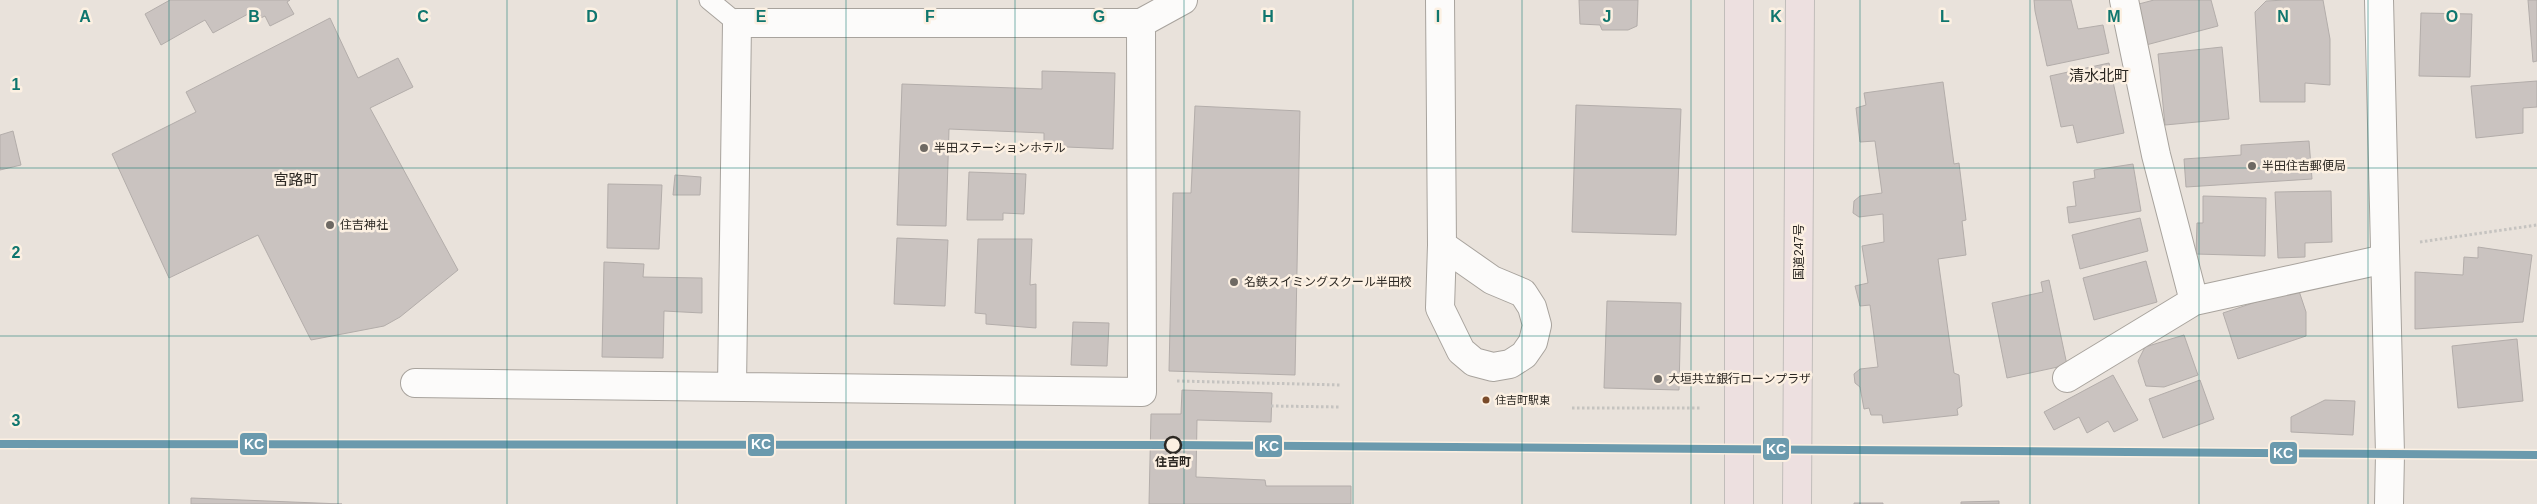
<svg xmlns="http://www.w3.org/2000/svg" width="2537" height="504" font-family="Arial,'Noto Sans JP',sans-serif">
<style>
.building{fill:#cac3c0;stroke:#b3adaa}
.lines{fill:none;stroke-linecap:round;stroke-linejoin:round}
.service-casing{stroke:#a8a39d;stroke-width:21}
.minor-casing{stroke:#a8a39d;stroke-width:30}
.tertiary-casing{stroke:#a8a39d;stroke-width:30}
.trunk-casing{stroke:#c1bdba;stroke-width:30}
.path{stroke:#c5c3c0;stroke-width:3;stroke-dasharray:2.5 2.5;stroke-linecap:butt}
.service{stroke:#fcfbfa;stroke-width:19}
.minor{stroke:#fcfbfa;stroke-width:28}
.tertiary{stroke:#fcfbfa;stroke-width:28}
.trunk{stroke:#ede0e0;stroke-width:28}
.rail-1-casing{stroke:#fcf0e2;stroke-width:11}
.rail-1{stroke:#6b9aad;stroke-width:8}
.grid{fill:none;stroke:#0f766e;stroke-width:1;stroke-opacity:0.55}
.poi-dot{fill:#6e6963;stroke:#fcf0e2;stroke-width:2}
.bus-dot{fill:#7a4b2a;stroke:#fcf0e2;stroke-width:2}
.stop-dot{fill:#fcf0e2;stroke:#2c2823;stroke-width:2.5}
.labels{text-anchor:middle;stroke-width:5;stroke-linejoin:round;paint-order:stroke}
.bus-label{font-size:11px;fill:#2c2823;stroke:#fcf0e2;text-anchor:start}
.poi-label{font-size:12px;fill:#2c2823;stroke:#fcf0e2;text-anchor:start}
.street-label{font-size:12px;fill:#2c2823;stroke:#fcf0e2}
.stop-label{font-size:12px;font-weight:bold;fill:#2c2823;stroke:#fcf0e2}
.quarter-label{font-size:15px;fill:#2c2823;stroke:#fcf0e2}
.grid-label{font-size:16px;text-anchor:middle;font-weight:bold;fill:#0f766e;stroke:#fcf0e2;stroke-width:5;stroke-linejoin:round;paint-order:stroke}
.line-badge{stroke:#fcf0e2;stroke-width:2}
.badge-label{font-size:14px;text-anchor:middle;font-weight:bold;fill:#fff}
</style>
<rect width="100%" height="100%" fill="#e9e2db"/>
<path class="building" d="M170,0H290L287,2L294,14L270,26L265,16L252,22L248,14L213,33L205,20L161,45L145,14Z
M1579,0H1638L1637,26L1628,30H1602L1600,25L1580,24Z
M2034,0H2071L2078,29L2103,25L2109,53L2047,66L2035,11Z
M2154,0H2211L2218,26L2146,45L2135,5Z
M2286,0H2323L2330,39V85L2305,83V102H2260L2255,12L2266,1Z
M2528,0H2537V61L2533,62Z
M2421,13L2472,14L2470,77L2419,76Z
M330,18L358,78L398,58L413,87L370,108L458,270L400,317L384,326L311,340L258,235L169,278L112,154L196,112L186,92Z
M2222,47L2229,119L2165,125L2158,54Z
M2109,63L2124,133L2077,143L2073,125L2061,127L2050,76Z
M1042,71L1115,73L1113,149L1044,146V133L949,129L946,226L897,225L902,84L1042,89Z
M2537,81V107L2523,108V133L2476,138L2471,86Z
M1943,82L1954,164L1959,163L1966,220L1962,221L1966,255L1938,259L1954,373L1959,375L1962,406L1957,409L1958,415L1883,423L1882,415H1871L1869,408L1864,409L1860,387L1855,383L1854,374L1860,369L1878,367L1870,305L1860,306L1855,286L1868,283L1862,246L1884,242L1883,214L1859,217L1853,213L1854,201L1860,196L1882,193L1875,141L1860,142L1856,108L1866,105L1864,93Z
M1576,105L1681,109L1676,235L1572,232Z
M1195,106L1300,111L1295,375L1169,371L1173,193H1191Z
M13,131L21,165L0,170V135Z
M2309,141L2312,179L2186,187L2184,159L2241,155V145Z
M2133,164L2141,211L2069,223L2067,207L2076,206L2073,182L2095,178L2094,170Z
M969,172L1026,174L1024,214L1003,213V220H967Z
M675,175L701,177L700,195H673Z
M608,184L662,185L659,249L607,248Z
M2331,191L2332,242L2305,243V257L2278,258L2275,192Z
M2203,196L2266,198L2265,256L2196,254L2197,223H2203Z
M2140,218L2148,251L2080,269L2072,235Z
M897,238L948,240L945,306L894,304Z
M978,239H1032L1030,285L1036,284V328L986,324V314L975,313Z
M2478,247L2532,255L2523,322L2415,329V272L2463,275L2464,257L2478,258Z
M2146,261L2157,302L2094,320L2083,278Z
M604,262L644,264L643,277L702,278V313L664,311L663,358L602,357Z
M2049,280L2067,365L2007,378L1992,303L2043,292L2041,282Z
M2298,288L2306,312V336L2238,359L2223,313Z
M1607,301L1681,303L1679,390L1604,388Z
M1073,322L1109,323L1107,366L1071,365Z
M2184,335L2198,375L2164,387L2146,386L2138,361L2145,347Z
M2517,339L2523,401L2458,408L2452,346Z
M2113,375L2138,420L2114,432L2108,421L2087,433L2079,417L2054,430L2044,412Z
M2200,380L2214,419L2163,438L2149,399Z
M1182,390L1272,393L1271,422L1197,420L1196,477L1265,480L1266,486H1351V504H1149L1151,414H1181Z
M2325,400L2355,401L2353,435L2291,432V417Z
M191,498L342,504H191Z
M1999,501V504H1961V502Z
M1854,503H1883V504H1854Z"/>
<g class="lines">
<g class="service-casing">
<path id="service" d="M709,0L737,23"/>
</g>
<g class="minor-casing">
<path id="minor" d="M1440,0L1442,245L1440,308L1461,351L1474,362L1493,367L1510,364L1524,355L1533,342L1537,325L1532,307L1523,293L1492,280L1442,245
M2124,0L2156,155L2194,301
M2067,378L2194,301L2385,259
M415,383L1142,392L1141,23
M732,387L737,23H1141L1183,0"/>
</g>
<g class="tertiary-casing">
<path id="tertiary" d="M2379,0L2390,454L2389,504"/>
</g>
<g class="trunk-casing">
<path id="trunk" d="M1739,504V0
M1797,504L1800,0"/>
</g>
<path class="path" d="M2420,242L2537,225
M1177,381L1341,385
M1271,406L1340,407
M1572,408H1702"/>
<use href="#service" class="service"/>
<use href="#minor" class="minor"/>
<use href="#tertiary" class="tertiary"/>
<use href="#trunk" class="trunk"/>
<g class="rail-1-casing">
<path id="rail-1" d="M0,444L1174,445L2537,455"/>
</g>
<use href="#rail-1" class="rail-1"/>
</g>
<path class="grid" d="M169,0V504M338,0V504M507,0V504M677,0V504M846,0V504M1015,0V504M1184,0V504M1353,0V504M1522,0V504M1691,0V504M1860,0V504M2030,0V504M2199,0V504M2368,0V504M0,168H2537M0,336H2537"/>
<g class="poi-dot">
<circle cx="924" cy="148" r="5"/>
<circle cx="2252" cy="166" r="5"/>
<circle cx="330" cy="225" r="5"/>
<circle cx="1234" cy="282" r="5"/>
<circle cx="1658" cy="379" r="5"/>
</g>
<circle class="bus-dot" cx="1486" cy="400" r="4.5"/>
<circle class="stop-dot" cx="1173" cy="445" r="8"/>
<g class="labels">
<g class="bus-label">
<text x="1495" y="404">住吉町駅東</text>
</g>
<g class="poi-label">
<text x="934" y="152">半田ステーションホテル</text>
<text x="2262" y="170">半田住吉郵便局</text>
<text x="340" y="229">住吉神社</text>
<text x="1244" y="286">名鉄スイミングスクール半田校</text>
<text x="1668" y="383">大垣共立銀行ローンプラザ</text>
</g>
<g class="street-label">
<text transform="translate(1799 252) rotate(-90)" y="4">国道247号</text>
</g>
<g class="stop-label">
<text x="1173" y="466">住吉町</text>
</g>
<g class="quarter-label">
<text x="2099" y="81">清水北町</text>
<text x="296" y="185">宮路町</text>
</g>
</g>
<g class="grid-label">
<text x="85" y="22">A</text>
<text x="254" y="22">B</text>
<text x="423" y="22">C</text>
<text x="592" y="22">D</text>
<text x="761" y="22">E</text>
<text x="930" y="22">F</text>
<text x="1099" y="22">G</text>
<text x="1268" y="22">H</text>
<text x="1438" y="22">I</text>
<text x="1607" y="22">J</text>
<text x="1776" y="22">K</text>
<text x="1945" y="22">L</text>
<text x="2114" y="22">M</text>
<text x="2283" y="22">N</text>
<text x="2452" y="22">O</text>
<text x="16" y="90">1</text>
<text x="16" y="258">2</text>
<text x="16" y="426">3</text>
</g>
<g class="line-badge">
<rect x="239" y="432" width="29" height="24" rx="5" fill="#6b9aad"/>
<rect x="747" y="433" width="28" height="24" rx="5" fill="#6b9aad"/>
<rect x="1254" y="434" width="29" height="24" rx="5" fill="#6b9aad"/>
<rect x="1762" y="437" width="28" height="24" rx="5" fill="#6b9aad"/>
<rect x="2269" y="441" width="29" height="24" rx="5" fill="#6b9aad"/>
</g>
<g class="badge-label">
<text x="254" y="449">KC</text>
<text x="761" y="449">KC</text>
<text x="1269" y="451">KC</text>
<text x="1776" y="454">KC</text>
<text x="2283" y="458">KC</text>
</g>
</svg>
